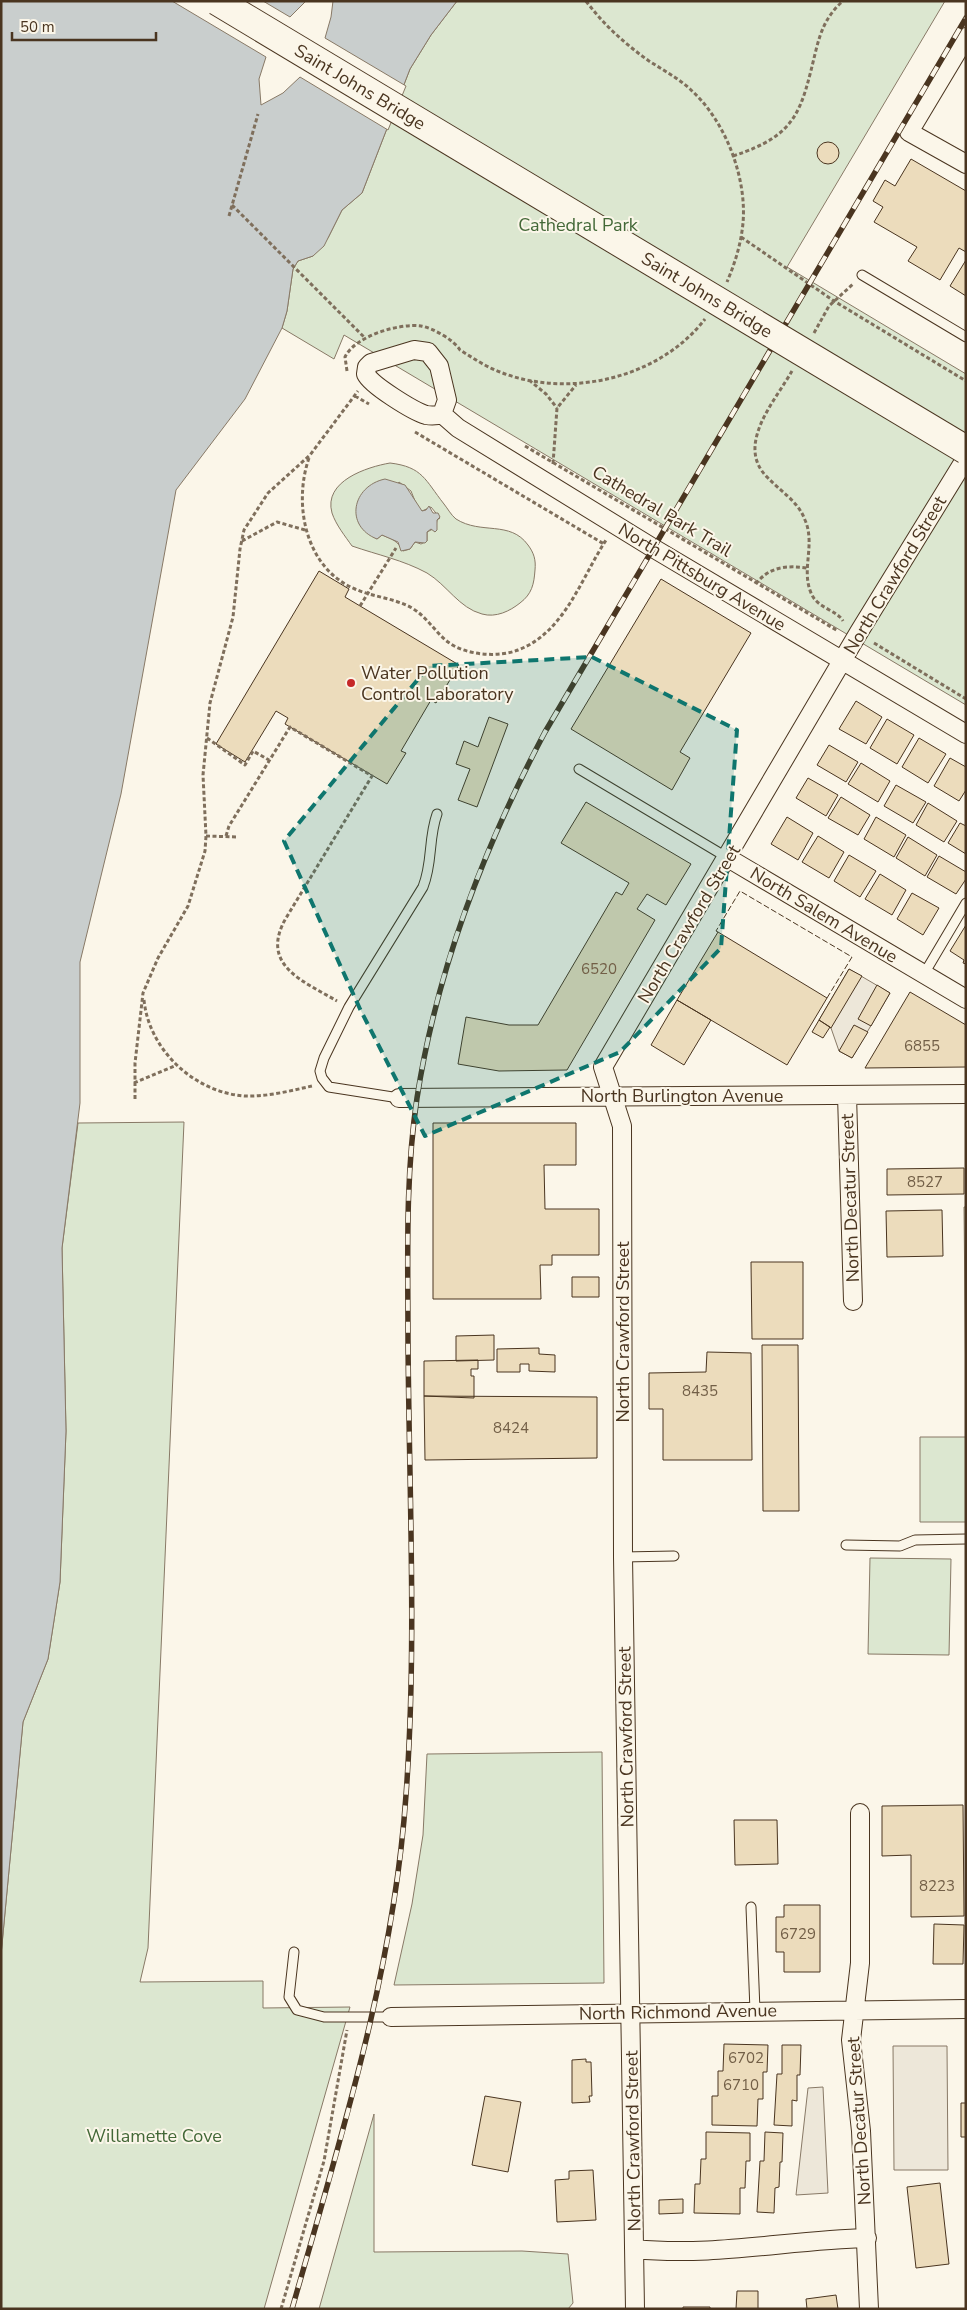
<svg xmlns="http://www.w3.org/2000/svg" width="967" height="2310" font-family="'Nunito Sans',sans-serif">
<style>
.green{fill:#dce7d0;stroke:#887966;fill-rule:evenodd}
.parking{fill:#ede7d9;stroke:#887966}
.water{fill:#c9cecd;stroke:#887966}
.pier{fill:#fbf6e9;stroke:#887966}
.building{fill:#ecdcbc;stroke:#4a3520}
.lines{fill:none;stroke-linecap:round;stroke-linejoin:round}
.lane-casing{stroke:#4a3520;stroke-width:11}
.street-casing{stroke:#4a3520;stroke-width:20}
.path{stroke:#7f6f5c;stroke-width:3;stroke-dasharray:4 2.5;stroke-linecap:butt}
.lane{stroke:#fbf6e9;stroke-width:9}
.street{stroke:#fbf6e9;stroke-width:18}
.rail-casing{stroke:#4a3520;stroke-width:5.5}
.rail{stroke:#fbf6e9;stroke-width:4;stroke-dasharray:11;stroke-linecap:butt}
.primary-bridge-casing{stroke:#4a3520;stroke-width:30;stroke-linecap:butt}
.primary-bridge{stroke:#fbf6e9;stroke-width:28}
.fence{stroke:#4a3520;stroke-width:1;stroke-dasharray:6 2.5;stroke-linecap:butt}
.marked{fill:#0f766e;fill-opacity:0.2;stroke:#0f766e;stroke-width:4;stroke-dasharray:10 6;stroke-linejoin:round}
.poi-dot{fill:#c62828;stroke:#fbf6e9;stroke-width:2}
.labels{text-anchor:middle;stroke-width:4;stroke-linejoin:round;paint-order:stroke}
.number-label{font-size:15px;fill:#725f47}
.street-label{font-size:18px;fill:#4a3520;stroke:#fbf6e9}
.park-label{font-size:18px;fill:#436837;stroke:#fbf6e9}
.poi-label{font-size:18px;fill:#4a3520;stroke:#fbf6e9;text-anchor:start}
</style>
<rect width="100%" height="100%" fill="#fbf6e9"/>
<path class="green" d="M457,1H945L787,267L966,374V705L344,335L334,359L282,328L287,311L293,269L298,261L313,256L328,238L342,210L362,193L410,69L431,35Z
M390,463C423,467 425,480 444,504C448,509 451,515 456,519C481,535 510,520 528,545C534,553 536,560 535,570C534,584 532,594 520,603C510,611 496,618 482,614C459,608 447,585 427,573C403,560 378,555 352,546C345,536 336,525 332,513C323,481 367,467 390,463ZM399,482L411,491L417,506L422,511L431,507L440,518L437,520L435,532L433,529L427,532V541L421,544L415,542L410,549L403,551C398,541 392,539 382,535L377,539L362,528Z
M184,1122L148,1948L140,1982L263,1981V2008L350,2007L264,2309H1V1955L23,1722L48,1659L60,1582L66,1431L62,1248L78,1123Z
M964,1207H966V1404Z
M920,1437H966V1522H920Z
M870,1558L951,1559L949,1655L868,1654Z
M602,1752L604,1983L394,1985L412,1904L423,1835L427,1754Z
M374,2114V2252L522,2251L568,2254L573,2303L568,2309H319Z"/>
<path class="parking" d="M849,969L890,993L852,1058L839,1051L831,1028L819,1020Z
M893,2046H947L948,2170H894Z
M823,2087L828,2193L796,2195L808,2088Z"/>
<path class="water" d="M1,1H457L431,35L410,69L362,193L342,210L324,246L313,256L298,261L293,269L287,311L282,328L245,399L176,490L121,794L80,962V1103L62,1248L66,1431L60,1582L48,1659L23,1722L1,1955Z
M385,479L405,485L422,511L426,510L429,506L433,513H438L440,517L437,520V530L435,532L431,529L427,532V541L425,543L415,542L410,549L401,551L398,542L382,535L377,539C344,526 352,486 385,479Z"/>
<path class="pier" d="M172,1H263L290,17L306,1H333L331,17L325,38L406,86L388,130L300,77L283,93L261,105L259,79L266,57Z"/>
<path class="building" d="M817 153a11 11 0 1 1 22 0a11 11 0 1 1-22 0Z
M911,159L966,191V252L959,248L940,280L908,261L917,247L874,222L883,207L873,201L885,180L895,186Z
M966,260V296L950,286Z
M319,571L349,589L345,597L459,665L436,703L431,700L401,751L406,753L387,784L285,724L288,718L276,711L245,762L216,744Z
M661,579L751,633L680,752L690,758L672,790L571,729Z
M856,701L882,717L866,744L839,729Z
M489,717L508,724L477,807L458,800L470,769L456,764L464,741L478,747Z
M887,719L914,735L897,764L870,748Z
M919,738L946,754L928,783L902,767Z
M829,745L858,762L846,782L817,765Z
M950,758L966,767V790L959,801L934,786Z
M861,763L890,781L878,802L848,784Z
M808,778L838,795L826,816L796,798Z
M896,785L926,802L913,823L884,806Z
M841,797L870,815L858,835L828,818Z
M586,802L691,864L666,905L647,894L637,909L655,920L567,1070L499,1071L458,1064L466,1017L509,1025H538L616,892L622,895L629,883L561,843Z
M928,803L957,821L944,842L916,825Z
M787,817L813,833L798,860L771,844Z
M876,817L906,835L894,857L864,839Z
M960,823L966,826V854L948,843Z
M818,836L844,852L829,878L802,862Z
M908,837L937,855L925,876L896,858Z
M849,855L876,871L860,897L834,881Z
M939,856L966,872V879L956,894L927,877Z
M880,874L906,890L892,915L865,899Z
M912,893L939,908L923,935L897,919Z
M966,925V964L963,963L964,960L950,951Z
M718,932L827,998L787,1065L677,1000Z
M849,969L862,976L831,1028L819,1020Z
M877,985L890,993L871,1026L858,1019Z
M910,992L966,1025V1067L865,1068Z
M677,1000L711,1020L684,1065L651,1045Z
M819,1020L830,1027L823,1038L812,1032Z
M854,1025L868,1032L852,1058L839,1051Z
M433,1123H576V1165H544L545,1209H599V1255H552V1265H540L541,1299H433Z
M964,1168V1194L887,1195V1169Z
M942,1210L943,1256L887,1257L886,1211Z
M751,1262H803V1339H752Z
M572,1277H599V1297H572Z
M494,1335V1360L456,1361V1336Z
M762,1345H798L799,1511H763Z
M539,1348V1354L555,1355V1372L529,1371V1364H520V1372H497V1349Z
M707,1352L751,1353L752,1460H663V1409H649V1373L706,1372Z
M478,1360V1369H471V1376H474V1398L424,1396V1361Z
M424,1396L597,1397V1458L425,1460Z
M963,1805L964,1916L911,1917V1855L882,1856V1806Z
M734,1820H777L778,1864L735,1865Z
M784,1905H820V1972H784V1952H776V1917H784Z
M934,1924L964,1925L963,1964H933Z
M724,2044L768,2045L767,2072H763V2099H758L757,2126L712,2125V2096H718V2071H723Z
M782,2045H801L800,2075H797V2101L792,2100V2126L774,2125L777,2074H782Z
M586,2059V2062H591L592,2096H589L590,2102L572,2103V2060Z
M485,2096L521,2102L508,2172L472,2165Z
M961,2103H966V2137H961Z
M706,2132L750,2133V2161H746L745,2188H740V2214L694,2213L695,2184H700L701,2159H706Z
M765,2132L783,2133L782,2162H780L779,2187L775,2188L774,2213L757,2212L760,2161H764Z
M593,2170L596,2220L557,2222L555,2180L569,2179V2171Z
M940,2183L949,2264L916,2268L907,2187Z
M683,2199V2213L659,2214V2200Z
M737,2291H758V2309H736Z
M836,2295L838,2309H807L806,2299Z
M683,2307H710V2309H683Z"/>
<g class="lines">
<g class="lane-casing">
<path id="lane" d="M862,275L966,337
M579,769L728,858
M924,974L966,903
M399,1098L329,1087L322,1078L320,1071L324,1058L349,1007L423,887C433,862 428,839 437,814
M846,1545L900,1546L915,1540L966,1539
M623,1557L674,1556
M751,1907L755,2011
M294,1952L289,1997L297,2010L324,2017H391"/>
</g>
<g class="street-casing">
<path id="street" d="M966,37L909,132L966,164
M414,350L428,352L439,366L447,400L442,414C436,416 432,416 426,415C413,411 371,385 366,374L367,367L371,363Z
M442,414L458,428L653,548L966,734
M728,858L966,999
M847,1095L853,1301
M399,1098L966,1094
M860,1813V1963L851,2040L861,2131L869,2309
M391,2017L966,2009
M635,2249C713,2257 789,2240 867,2238
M635,2309L623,1557L622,1126L603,1067L859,632L966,458"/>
</g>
<path class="path" d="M586,1C604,25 625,44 649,61C663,70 678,78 690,89C725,120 747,177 743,223C741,244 735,263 727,282
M733,156C798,135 801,111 816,50C821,30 827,15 843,1
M232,205L365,338
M229,216L258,114
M741,237L834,301L966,381
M814,333L829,306L853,284
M347,371L345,357C355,336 399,323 421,326C433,328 454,340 460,350C473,358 486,367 500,372C568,399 659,379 705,319
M792,371C775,401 735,445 767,477C780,491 798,501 805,520C816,545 800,571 812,595C818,608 838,611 843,621
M529,380L546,394L557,408
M355,396L369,404
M415,432L604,544
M525,446L838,631
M309,458C293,504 305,568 355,589C373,597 394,598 412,608C427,617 435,632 448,642C465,655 498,658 518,650C564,633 581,579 606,540
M553,464L557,408L576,385
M242,541L277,522L305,530
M756,584C768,567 787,565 807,568
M360,606L396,548
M874,643L966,699
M207,738L245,765L253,751L269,760
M206,836L238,837
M226,836L229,826L290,727L372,776L286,918C259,965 303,981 337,1001
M144,1000C149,1050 194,1092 244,1096C266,1097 290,1091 312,1086
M134,1083L177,1065
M135,1099V1063L143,993L158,958L188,906L205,851L206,836L203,775L210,703L233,617L240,549L244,530L268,493L310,455L358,391
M281,2309L324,2161L347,2030"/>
<use href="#lane" class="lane"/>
<use href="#street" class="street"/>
<g class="rail-casing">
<path id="rail" d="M292,2309C340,2140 394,1971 406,1795C417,1646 409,1491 408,1341C408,1260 405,1178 417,1098C437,968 484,847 545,732L966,18"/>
</g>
<use href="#rail" class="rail"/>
<g class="primary-bridge-casing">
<path id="primary-bridge" d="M217,1L966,450"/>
</g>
<use href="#primary-bridge" class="primary-bridge"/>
<path class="fence" d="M718,932L716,931L740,891L852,957L827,998"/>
</g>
<path class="marked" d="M592,657L737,730L721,948L620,1052L425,1136L360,1009L284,841L429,666Z"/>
<circle class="poi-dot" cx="351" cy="683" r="5"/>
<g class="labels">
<g class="number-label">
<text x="599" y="974">6520</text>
<text x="922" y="1051">6855</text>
<text x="925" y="1187">8527</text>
<text x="700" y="1396">8435</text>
<text x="511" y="1433">8424</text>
<text x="937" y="1891">8223</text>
<text x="798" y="1939">6729</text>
<text x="746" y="2063">6702</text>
<text x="741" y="2090">6710</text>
</g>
<g class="street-label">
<text transform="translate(360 87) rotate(31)" y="6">Saint Johns Bridge</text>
<text transform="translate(707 295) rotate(31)" y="6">Saint Johns Bridge</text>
<text transform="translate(662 511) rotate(31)" y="6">Cathedral Park Trail</text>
<text transform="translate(895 575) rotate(-59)" y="6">North Crawford Street</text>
<text transform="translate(702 577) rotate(31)" y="6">North Pittsburg Avenue</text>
<text transform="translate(824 915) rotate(31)" y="6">North Salem Avenue</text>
<text transform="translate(689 924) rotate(-59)" y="6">North Crawford Street</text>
<text x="682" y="1102">North Burlington Avenue</text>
<text transform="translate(850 1198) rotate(-92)" y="6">North Decatur Street</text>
<text transform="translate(623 1332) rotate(-90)" y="6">North Crawford Street</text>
<text transform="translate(626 1737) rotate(-91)" y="6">North Crawford Street</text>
<text transform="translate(678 2012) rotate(-1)" y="6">North Richmond Avenue</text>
<text transform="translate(859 2121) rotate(-94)" y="6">North Decatur Street</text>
<text transform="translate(633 2141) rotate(-91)" y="6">North Crawford Street</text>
</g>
<g class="park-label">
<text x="578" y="231">Cathedral Park</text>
<text x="154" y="2142">Willamette Cove</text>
</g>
<g class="poi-label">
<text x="361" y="679">Water Pollution<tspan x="361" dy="21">Control Laboratory</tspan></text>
</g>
</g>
<rect width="967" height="2310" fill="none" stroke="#4a3520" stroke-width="5"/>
<path d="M12 32v8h144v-8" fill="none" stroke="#4a3520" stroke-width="2.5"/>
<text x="20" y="32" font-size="15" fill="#4a3520" stroke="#fbf6e9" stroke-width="4" paint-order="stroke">50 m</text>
</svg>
